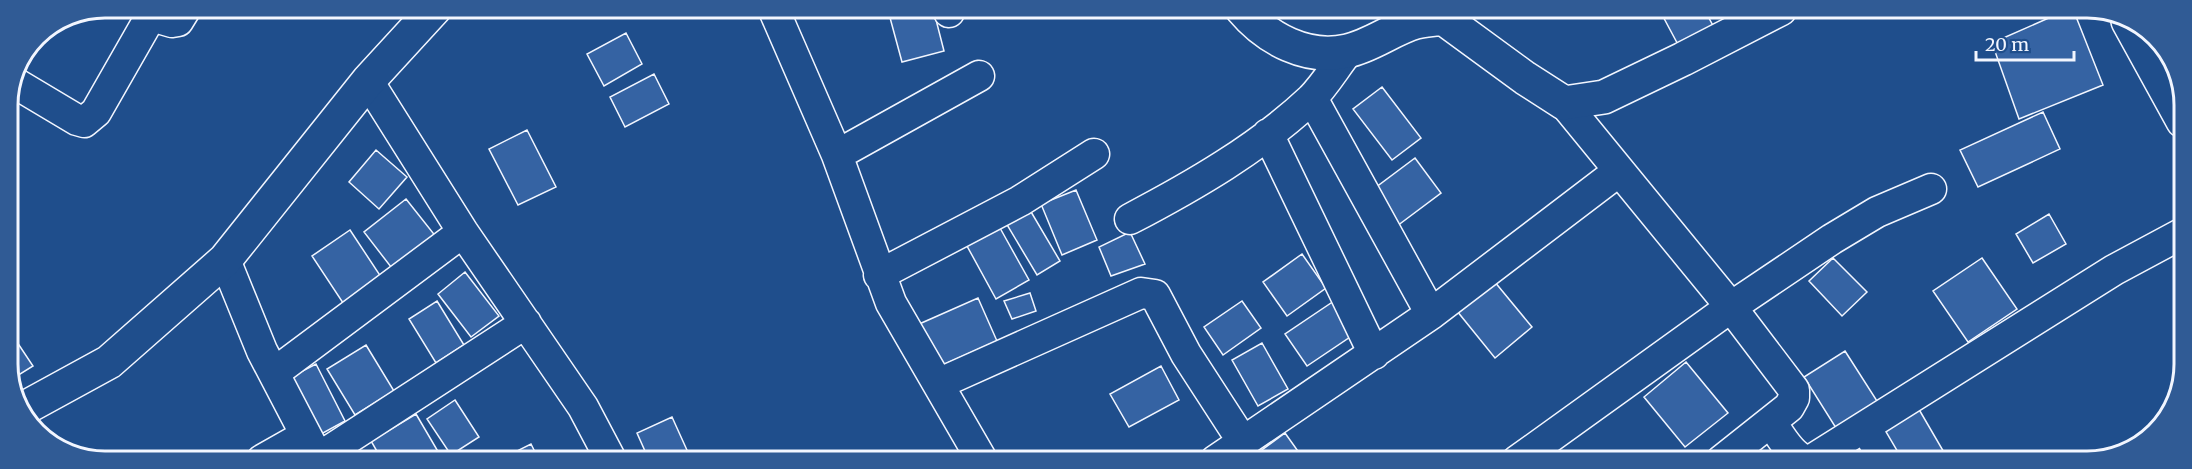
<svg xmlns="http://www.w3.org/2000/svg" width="2192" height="469" font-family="Merriweather,serif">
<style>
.building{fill:#3563a3;stroke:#f2f6ff;stroke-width:1.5}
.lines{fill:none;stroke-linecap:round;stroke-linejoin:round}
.street-casing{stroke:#f2f6ff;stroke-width:33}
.secondary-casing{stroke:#f2f6ff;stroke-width:36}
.street{stroke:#1f4e8c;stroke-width:30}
.secondary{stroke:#1f4e8c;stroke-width:33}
.rim{fill:none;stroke:#f2f6ff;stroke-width:3}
</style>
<rect width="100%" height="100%" fill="#1f4e8c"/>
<path class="building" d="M909,8H933L944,51L902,62L889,14Z
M1659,9H1704L1717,33L1682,52Z
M2069,9H2073L2103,85L2019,119L1992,43Z
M626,33L642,64L604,86L587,54Z
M654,74L669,104L625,127L610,97Z
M1382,87L1421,138L1392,160L1353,109Z
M2043,112L2060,149L1978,187L1960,150Z
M527,130L556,187L518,205L489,149Z
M376,150L407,177L379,209L349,182Z
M1415,158L1441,193L1397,226L1371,191Z
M1076,190L1097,240L1062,255L1041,204Z
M406,199L441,243L398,276L364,232Z
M1027,205L1060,261L1037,275L1003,218Z
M2049,214L2066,244L2033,263L2016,234Z
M1000,228L1029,280L996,299L967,246Z
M350,230L387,286L349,312L312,256Z
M1130,232L1145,264L1111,276L1099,247Z
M1302,254L1326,288L1287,316L1263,282Z
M1833,258L1867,292L1842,316L1809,281Z
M1982,258L2017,309L1968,342L1933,291Z
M465,272L499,316L471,337L438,294Z
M1494,281L1532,327L1495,358L1457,311Z
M1030,293L1036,311L1012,319L1004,301Z
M978,298L997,341L936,368L917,325Z
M437,301L464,345L436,363L409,319Z
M1242,301L1261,328L1223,355L1204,327Z
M1334,301L1356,333L1307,366L1285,334Z
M9,330L33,366L9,381Z
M1262,343L1288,389L1258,406L1232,360Z
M366,345L394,391L355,415L327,369Z
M1845,351L1877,401L1836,428L1804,377Z
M1686,362L1728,413L1685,447L1644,397Z
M316,364L345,421L312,439L283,381Z
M1161,366L1179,400L1129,427L1110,394Z
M455,400L479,437L451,455L427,419Z
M1917,406L1945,454L1934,461H1892L1875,431Z
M416,414L443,460H382L371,441Z
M672,417L691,459L649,460L637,433Z
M1285,433L1305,461H1259L1255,455Z
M531,444L539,460H499Z
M1859,447L1868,461H1838Z
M1761,452L1767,461H1748Z"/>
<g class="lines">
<g class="street-casing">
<path id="street" d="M773,8L837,155L891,303L982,460
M948,8L949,12
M368,81L463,232L583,407L611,460
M15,83L77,120L84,122L96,112L148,21L155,17L172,22L178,21L186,8
M1312,98L1431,314
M1564,103L1731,307L1794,390V398L1789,407L1721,461
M1268,134L1374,354
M837,155L979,76
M1130,219C1193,186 1259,148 1311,99C1325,85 1336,66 1348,51
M225,260L262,351L319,460
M879,275L1020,201L1094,154
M274,373L463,232
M938,384L1141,293L1155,295L1186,354L1243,442
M1771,422C1780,435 1792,459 1809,461
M1865,427L1885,461
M318,458L526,323
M262,460L306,435
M1215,461L1431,314L1619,171
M1517,461L1731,307L1832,239L1877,212L1931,189
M1810,461L2114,270L2183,233"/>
</g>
<g class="secondary-casing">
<path id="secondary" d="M1242,9C1267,39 1307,60 1347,51C1371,46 1392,29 1416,22C1424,20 1434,19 1443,18L1525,78L1564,103L1604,97L1683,59L1780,9
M2128,21L2183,121
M23,409L109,362L225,260L368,81L435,8"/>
</g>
<use href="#street" class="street"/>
<use href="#secondary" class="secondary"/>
</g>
<path d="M0 0H2192V469H0ZM105 18H2087A87 87 0 0 1 2174 105V364A87 87 0 0 1 2087 451H105A87 87 0 0 1 18 364V105A87 87 0 0 1 105 18Z" fill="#305b95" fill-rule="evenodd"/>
<path class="rim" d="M105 18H2087A87 87 0 0 1 2174 105V364A87 87 0 0 1 2087 451H105A87 87 0 0 1 18 364V105A87 87 0 0 1 105 18Z"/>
<path d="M1976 51v9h98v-9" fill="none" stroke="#f2f6ff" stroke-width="3"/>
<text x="1985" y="51" font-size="18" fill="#f2f6ff" stroke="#1f4e8c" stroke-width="4.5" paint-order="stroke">20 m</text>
</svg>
